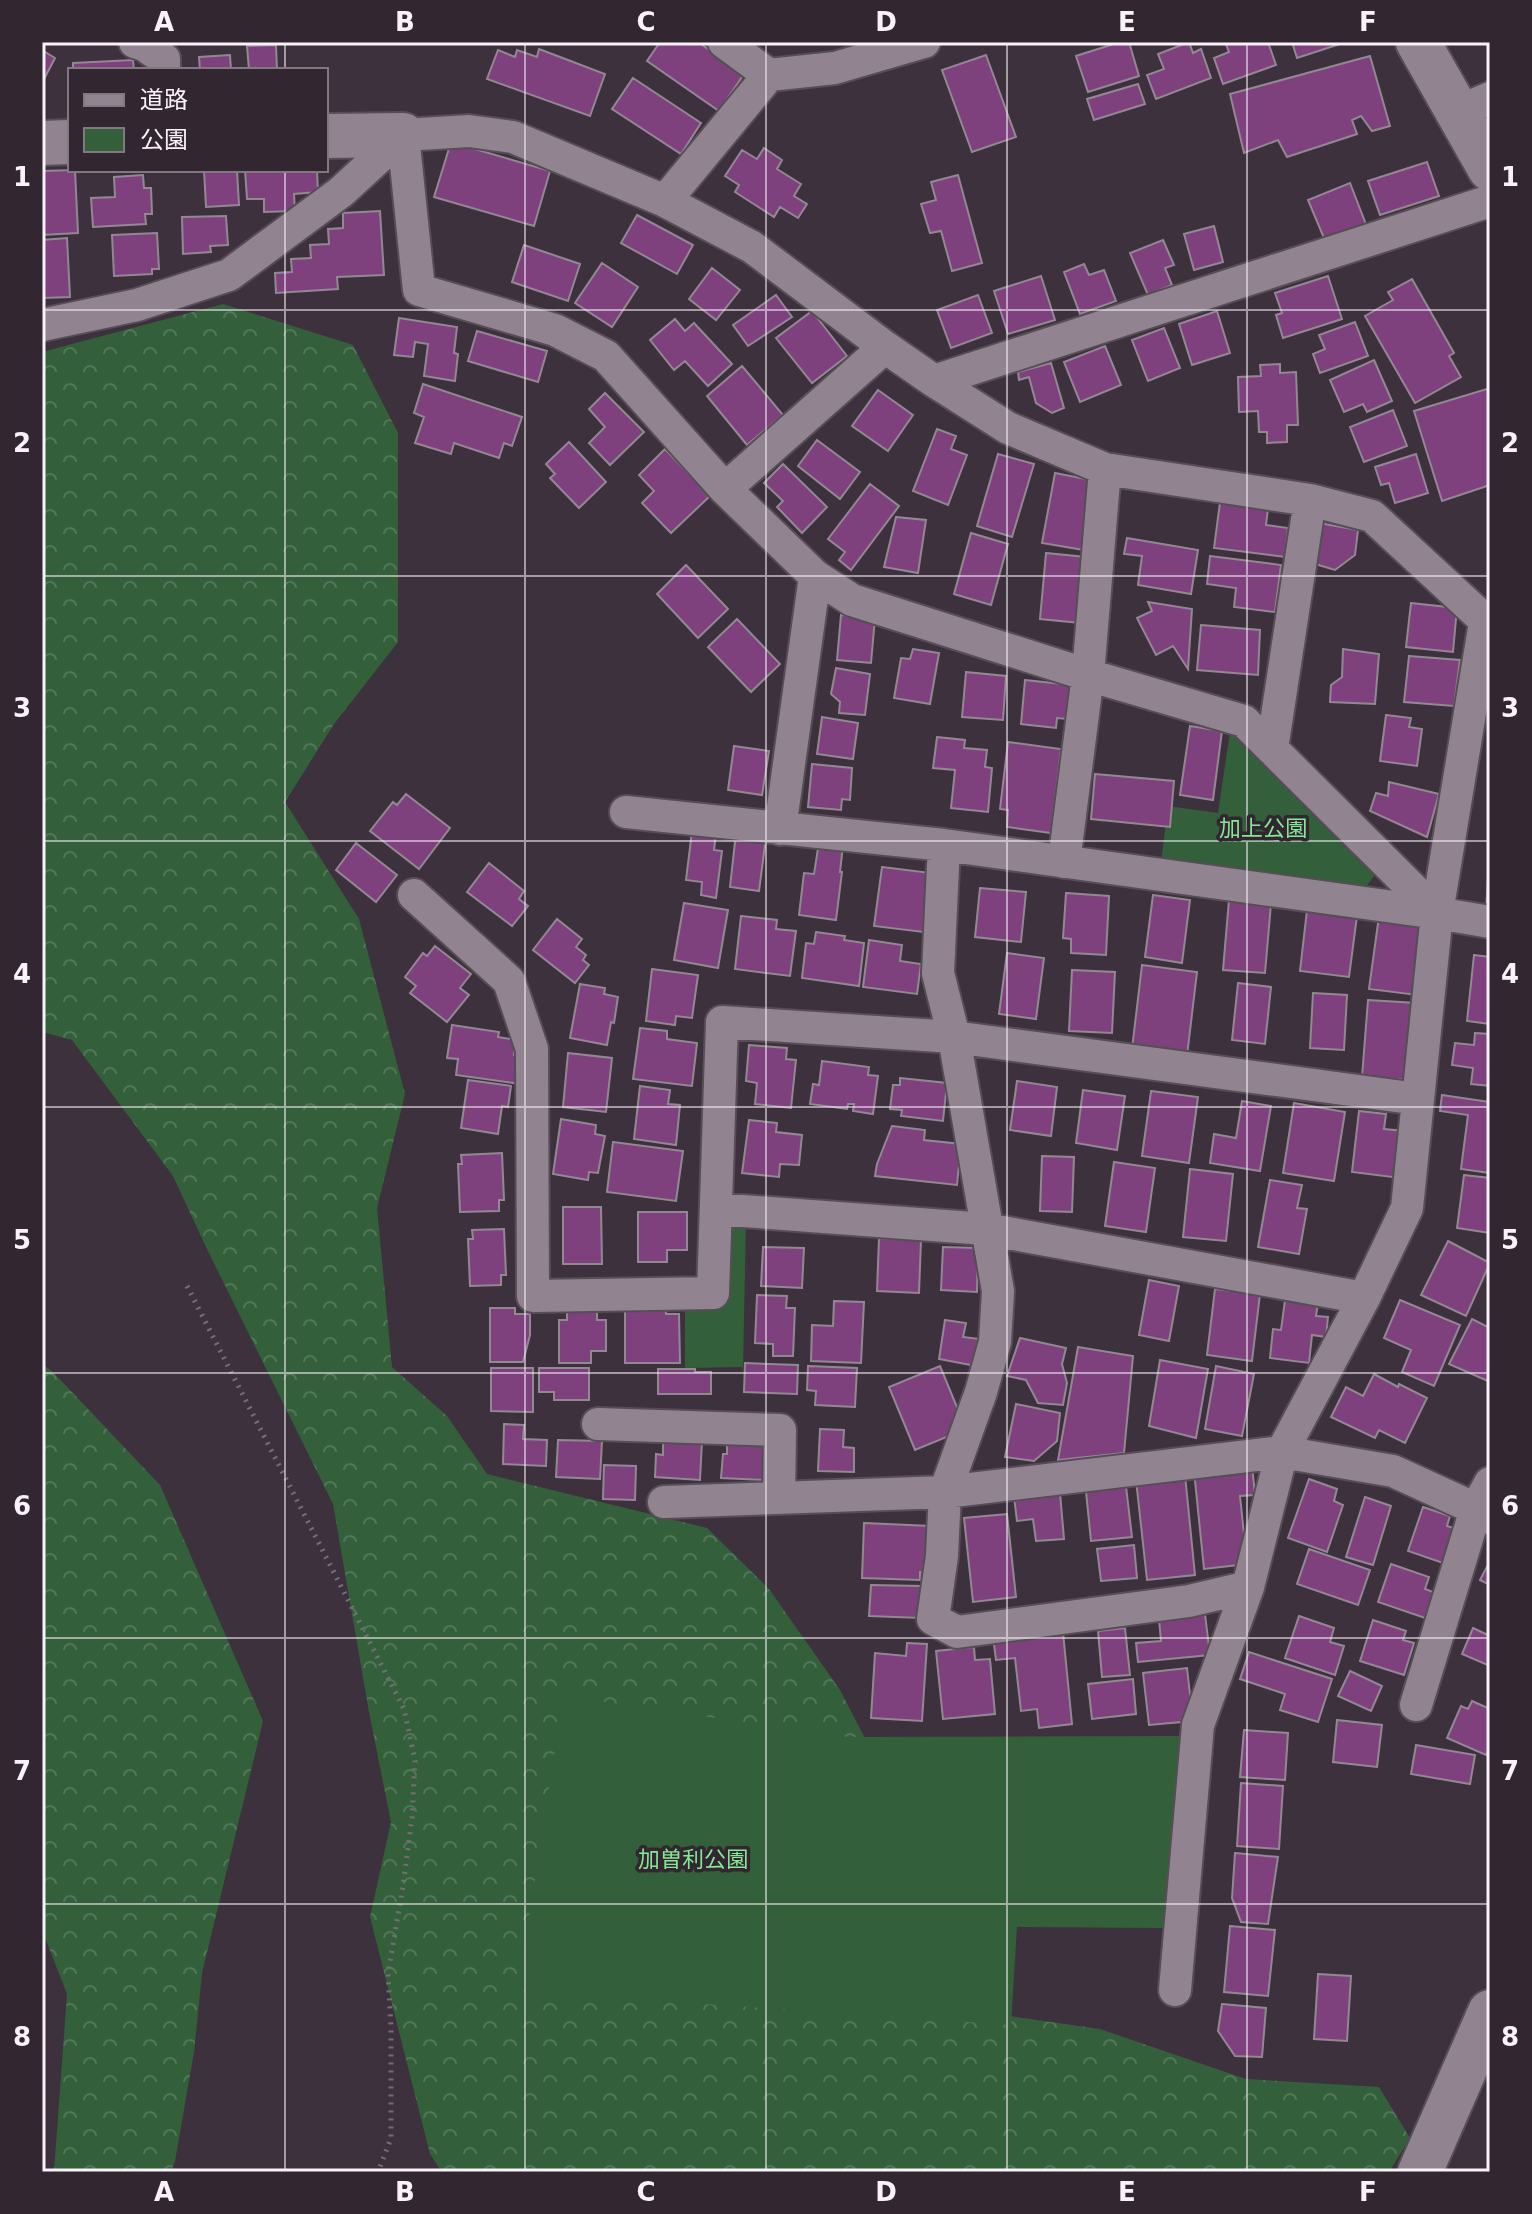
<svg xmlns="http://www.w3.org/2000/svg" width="1532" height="2214" font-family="'DejaVu Sans','Noto Sans JP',sans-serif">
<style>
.forest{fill:url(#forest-crowns)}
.park{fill:#33603b}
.building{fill:#7e417e;stroke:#948794;stroke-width:2}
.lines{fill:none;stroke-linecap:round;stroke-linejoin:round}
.street-casing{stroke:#564d56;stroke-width:36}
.secondary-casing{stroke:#564d56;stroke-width:48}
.path{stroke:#776d77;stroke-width:5;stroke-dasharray:2 6;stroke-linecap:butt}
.street{stroke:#918490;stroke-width:32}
.secondary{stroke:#918490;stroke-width:44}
.grid{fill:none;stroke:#f9f2f9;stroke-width:2;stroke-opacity:0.55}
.labels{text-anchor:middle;stroke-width:7;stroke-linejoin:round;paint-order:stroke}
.park-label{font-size:22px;fill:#84e895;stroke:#322731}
.neatline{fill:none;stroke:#f9f2f9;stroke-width:3}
.grid-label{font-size:26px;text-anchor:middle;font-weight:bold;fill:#f9f2f9}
</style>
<defs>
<pattern id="forest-crowns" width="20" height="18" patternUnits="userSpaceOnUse" patternTransform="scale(2)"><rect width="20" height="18" fill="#33603b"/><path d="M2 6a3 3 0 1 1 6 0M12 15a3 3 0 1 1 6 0" fill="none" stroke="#517758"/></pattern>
</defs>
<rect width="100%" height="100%" fill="#3c313c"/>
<path class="forest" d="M223,304L353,345L398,433V642L334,724L285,802L359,919L405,1094L377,1208L392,1367L447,1416L487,1474L707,1528L769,1589L840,1690L873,1754L910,2002L1100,2029L1246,2079L1379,2087L1410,2138L1389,2172H442L430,2154L370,1917L391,1822L369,1712L333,1504L206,1247L173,1176L72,1040L42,1032V352Z
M42,1364L52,1371L160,1485L263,1721L202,1973L194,2052L175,2161L171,2172H54L67,1994L42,1930Z"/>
<path class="park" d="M1230,732L1378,871L1365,888L1161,862L1168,806L1218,813Z
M746,1219L743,1371L742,1367L685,1368V1305L721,1228Z
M563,1696L848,1737L1181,1736L1164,1928L1017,1927L1011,2025L518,1991Z"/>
<path class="building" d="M660,42H677L680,44L682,42H698L744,74L719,111L647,61Z
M1120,42H1129L1139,76L1088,92L1076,56Z
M1189,42L1193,53L1201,49L1211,78L1156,99L1147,75L1164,69L1158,54Z
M1225,42H1268L1276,65L1223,84L1214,58L1229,52Z
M1292,42H1346L1297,58Z
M276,45L277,70H249L247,46Z
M539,49L605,74L590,116L487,79L498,50L515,57L517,50L537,57Z
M42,50L55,58L42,83Z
M230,55L231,70H200L199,57Z
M986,55L1016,137L972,152L942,70Z
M1370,56L1390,126L1372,131L1361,116L1352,120L1357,134L1287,157L1278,140L1244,153L1230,94Z
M133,60L134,70H73V63Z
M633,78L701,123L681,154L612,109Z
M1138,84L1145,104L1094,120L1087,99Z
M451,142L550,171L534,226L434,197Z
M764,148L782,160L777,169L801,184L794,196L807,204L798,218L780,207L774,217L735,192L739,185L725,176L742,150L757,159Z
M1427,162L1439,196L1380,215L1368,181Z
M75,170L78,233L42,235V171Z
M204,170H237L239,205L206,207Z
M245,170H317L318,192L294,194L295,211L264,212V199H247Z
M143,175L144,188H151L152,214H145L146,224L93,227L91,198L115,197L114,177Z
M958,175L982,263L952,271L941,231L930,233L921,204L936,200L931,182Z
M1350,183L1367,227L1326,243L1308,200Z
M380,211L384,275L337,277L338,289L276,293L275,273L292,272L291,259L311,258L310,245L329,244L328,229L343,228V213Z
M637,215L693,245L677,274L621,243Z
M226,216L228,245L210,246L211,252L183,254L182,217Z
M1214,226L1223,262L1194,270L1184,234Z
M157,233L159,269H152V274L114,276L112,235Z
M67,238L70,297L42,298V240Z
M1163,240L1174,265L1165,268L1172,285L1148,295L1130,253Z
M524,245L580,264L568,301L512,282Z
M602,263L638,287L612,327L575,303Z
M1084,264L1089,275L1104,270L1116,301L1080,314L1064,272Z
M712,268L740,290L716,320L689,299Z
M1041,276L1055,320L1008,334L994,291Z
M1328,276L1342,319L1283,338L1276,315L1282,313L1275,293Z
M1412,279L1454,353L1449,356L1461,377L1415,403L1365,316L1393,300L1388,292Z
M776,295L792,317L748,346L733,325Z
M978,295L992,333L951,348L937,310Z
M812,311L847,356L812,383L776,338Z
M1217,311L1230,353L1192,365L1179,324Z
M399,318L457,327L454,353L458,354L455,381L424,376L428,344L415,342L413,357L394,355Z
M675,319L685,331L694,323L732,364L708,386L685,361L674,370L650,340Z
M1355,322L1368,356L1320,373L1313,354L1325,349L1319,335Z
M1164,328L1180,368L1148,381L1132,340Z
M477,331L547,351L538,382L468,361Z
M1105,346L1121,385L1080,402L1064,362Z
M1374,360L1392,401L1367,412L1363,404L1344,412L1330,380Z
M1051,363L1064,408L1052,413L1036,403L1029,377L1019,380L1018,372Z
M1280,364V373L1296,372L1298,425H1287V442L1267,443V432H1259L1258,411L1239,412L1238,377L1261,376L1260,365Z
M742,366L783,415L747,445L707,396Z
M423,384L522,417L512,446L504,443L499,458L454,443L451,454L415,443L424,417L414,413Z
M1490,388V485L1442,501L1414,411Z
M878,390L913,415L888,451L852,426Z
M605,393L644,432L610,465L589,443L605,427L589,409Z
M1393,410L1407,446L1364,462L1350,427Z
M937,429L956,436L951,449L967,455L948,505L913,491Z
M817,440L860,472L840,499L798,466Z
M569,442L606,482L579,508L550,478L555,474L546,464Z
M665,449L710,496L671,533L642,503L654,491L639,475Z
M998,454L1034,464L1012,537L977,526Z
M1416,454L1428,493L1395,503L1389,483L1381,485L1375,467Z
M783,464L827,507L802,533L777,507L783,501L764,483Z
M1055,473L1096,481L1084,550L1042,543Z
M870,484L899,506L851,570L839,560L845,552L828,539Z
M1221,495L1269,501L1266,525L1288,528L1285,557L1214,548Z
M896,517L926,520L918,573L884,567Z
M1319,523L1358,530L1355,555L1335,570L1315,564Z
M971,533L1008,544L991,605L954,594Z
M1127,538L1198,550L1191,594L1138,585L1142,556L1124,554Z
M1046,553L1086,557L1080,623L1040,619Z
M1210,556L1281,565L1275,612L1234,607L1236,588L1207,584Z
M686,565L728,609L698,638L657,594Z
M1148,602L1192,609L1188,669L1173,646L1156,655L1137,618L1152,611Z
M1411,603L1457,608L1453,652L1406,647Z
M841,615L875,618L871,663L837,660Z
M737,619L780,664L751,692L708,647Z
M1201,625L1260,630L1258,675L1197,670Z
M913,649L939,653L930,704L894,698L901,658L910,659Z
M1343,649L1379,654L1375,704L1330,702L1331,685L1342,677Z
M1409,656L1460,660L1454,706L1404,702Z
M836,668L870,674L865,715L839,713L840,702L831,694Z
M966,672L1006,676L1003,720L962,717Z
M1025,680L1071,685L1067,719L1057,718L1056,728L1021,724Z
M1386,715L1411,718L1409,727L1422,729L1417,766L1380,761Z
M822,717L858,723L853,759L817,754Z
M1190,726L1222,731L1213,800L1180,795Z
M937,737L965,740L964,748L987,750L985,767L992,768L988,812L951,808L955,770L933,768Z
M1008,742L1061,749L1051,833L1007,827L1008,810L1000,809Z
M734,746L769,751L762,795L728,790Z
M812,764L852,768L850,800L842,799L841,810L808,807Z
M1095,774L1174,781L1170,827L1091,819Z
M1389,782L1439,794L1427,837L1370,811L1376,793L1388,796Z
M406,794L450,828L419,869L370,831L393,802L397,805Z
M693,823L717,826L714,850L722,851L716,898L701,895L702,882L686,880Z
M736,833L766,837L759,891L730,887Z
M819,842L843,845L840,872H842L836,920L799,915L804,873L814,874Z
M356,843L397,875L376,902L336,870Z
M1489,861H1490V911H1486Z
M489,863L524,891L519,899L528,906L512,926L467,892Z
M882,867L931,873L923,932L874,926Z
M980,888L1026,892L1021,942L975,937Z
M1066,893L1109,896L1106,955L1071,953V939L1063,938Z
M1153,895L1190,900L1182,963L1145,957Z
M1229,900L1271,904L1265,973L1223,970Z
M684,903L728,910L718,968L674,960Z
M1307,910L1357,916L1349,977L1300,971Z
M741,916L777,920L776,929L796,931L790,976L735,969Z
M1379,916L1427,923L1417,995L1369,989Z
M557,919L582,939L576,947L586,955L583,960L589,965L575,983L533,950Z
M816,932L845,936L844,940L864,943L859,986L802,978L806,943L814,944Z
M869,940L902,945L900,961L921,964L917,994L863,987Z
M435,946L471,974L460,988L469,995L447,1022L410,993L416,986L405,977L423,953L427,956Z
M1007,953L1044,958L1036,1019L999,1014Z
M1474,955L1490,957V1024L1467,1021Z
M1142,965L1197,972L1187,1056L1132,1049Z
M652,969L698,975L692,1018L676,1016L675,1025L646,1021Z
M1072,970L1115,972L1112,1033L1069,1031Z
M1238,983L1271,987L1265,1044L1232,1040Z
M580,984L605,988L604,994L618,997L614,1023L611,1022L607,1045L570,1038Z
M1313,993L1347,995L1344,1050L1310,1048Z
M1368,1000L1416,1003L1411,1080L1362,1077Z
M452,1025L499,1032L498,1037L517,1040L514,1055L523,1057L520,1084L456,1075L458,1059L447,1058Z
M640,1028L667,1031V1039L697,1043L692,1086L633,1079Z
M1475,1033L1490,1034V1086L1471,1084L1473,1068L1452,1065L1455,1043L1474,1045Z
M749,1045L787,1048L786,1059L796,1060L791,1108L755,1104L757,1083L746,1081Z
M568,1053L612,1058L606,1112L563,1107Z
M822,1061L869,1067L868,1075L878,1076L873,1114L853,1111L854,1104H848L847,1109L810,1104L813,1084L819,1085Z
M900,1078L947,1083L943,1121L901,1116L902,1110L890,1109L893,1085H900Z
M468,1080L511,1086L508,1107L502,1106L498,1134L461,1128Z
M1017,1081L1057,1087L1051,1136L1010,1130Z
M640,1086L670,1090L668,1104L680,1105L676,1145L634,1139Z
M1083,1090L1125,1096L1117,1150L1076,1143Z
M1151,1091L1198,1097L1189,1163L1142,1156Z
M1442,1095L1490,1102V1173L1461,1169L1468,1115L1440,1111Z
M1242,1101L1271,1106L1260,1171L1210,1163L1214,1134L1236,1138Z
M1294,1103L1345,1112L1334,1181L1283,1173Z
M1359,1111L1386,1114L1384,1129L1405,1131L1400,1178L1352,1172Z
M561,1119L596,1125L595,1134L605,1136L598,1173L589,1172L588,1180L553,1174Z
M749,1120L777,1123L776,1132L802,1135L799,1165L780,1164L779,1177L742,1173Z
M892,1126L925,1130L924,1140L961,1144L957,1185L875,1176L877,1164Z
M613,1142L683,1151L676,1201L607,1192Z
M502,1153L504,1200H499V1211L460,1212L458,1164H462L461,1155Z
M1042,1156L1074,1157L1072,1212L1040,1211Z
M1114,1162L1155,1168L1146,1232L1105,1226Z
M1190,1169L1233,1174L1226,1241L1183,1237Z
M1464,1175L1490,1178V1233L1457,1228Z
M1270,1180L1302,1185L1297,1208L1307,1209L1299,1254L1258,1247Z
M563,1207H601L602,1264H563Z
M638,1212H687V1250H667V1262H638Z
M504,1229L506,1275H501V1285L470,1286L468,1239H473L472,1230Z
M879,1238L921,1240L919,1293L877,1291Z
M1448,1241L1490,1263L1466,1316L1421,1295Z
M763,1247L804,1248L802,1288L761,1286Z
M943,1247L978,1248L977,1292L941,1290Z
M1149,1280L1179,1286L1169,1341L1139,1335Z
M1215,1289L1260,1294L1252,1361L1207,1355Z
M757,1295L787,1296L786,1308H795L793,1356H773V1344L755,1343Z
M1285,1300L1318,1303L1316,1316L1328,1317L1326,1337L1312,1335L1309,1363L1270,1358L1273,1329L1281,1330Z
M1400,1300L1460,1325L1434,1386L1402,1372L1411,1350L1384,1338Z
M834,1301L864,1302L861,1363L811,1361L812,1325L833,1326Z
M625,1304H666V1314H679L680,1363H625Z
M567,1306H597V1320H606V1351H591V1363H559V1320H567Z
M490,1308H515V1314H530V1335L523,1362H490Z
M1472,1319L1490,1328V1382L1449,1364Z
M945,1320L966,1323L963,1337L980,1339L976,1366L939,1359Z
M1020,1338L1066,1348L1062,1364L1067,1383L1063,1405L1038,1403L1026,1380L1007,1376Z
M1078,1347L1133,1356L1124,1453L1058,1460Z
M1160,1360L1208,1369L1196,1438L1149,1426Z
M745,1363L798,1365L797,1394L744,1392Z
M808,1366L857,1368L855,1407L815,1405L816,1391L807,1390Z
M940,1366L966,1429L915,1450L889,1387Z
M1216,1366L1254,1374L1242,1436L1205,1429Z
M491,1368H533V1412L491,1411Z
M539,1368H589V1400H554V1392H539Z
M658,1369H695V1372H711V1394H658Z
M1374,1374L1398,1387L1399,1384L1427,1398L1405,1443L1379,1430L1375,1438L1331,1417L1346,1387L1363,1396Z
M1016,1404L1060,1413L1057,1441L1034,1461L1005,1457Z
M504,1424L524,1425L523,1439L547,1440L546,1466L503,1464Z
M820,1429L844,1430L843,1447L854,1448V1472L818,1471Z
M663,1439L702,1441L700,1480L655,1477L656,1454L663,1455Z
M558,1440L602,1441L600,1479L556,1477Z
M727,1440L764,1442L763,1480L721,1478L723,1454H727Z
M604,1465L636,1466L635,1500L603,1499Z
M1252,1465L1255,1495L1240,1496L1247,1564L1204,1569L1194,1471Z
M1185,1475L1195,1575L1147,1580L1136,1480Z
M1125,1478L1132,1537L1091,1541L1085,1482Z
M1309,1479L1337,1489L1334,1501L1343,1505L1327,1552L1288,1538Z
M1060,1493L1064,1539L1036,1541L1033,1519L1017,1521L1014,1497Z
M1365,1497L1391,1506L1373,1565L1346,1557Z
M1423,1507L1450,1516L1447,1526L1454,1528L1443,1563L1408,1551Z
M1007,1514L1016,1597L973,1602L964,1518Z
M864,1523L931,1526L930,1573L920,1572V1580L862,1578Z
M1134,1545L1137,1578L1101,1581L1097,1549Z
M1309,1549L1370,1570L1358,1605L1297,1584Z
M1490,1561V1585L1480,1580Z
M1391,1564L1429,1577L1425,1589L1436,1593L1428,1619L1378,1602Z
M871,1585L922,1586L921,1618L869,1616Z
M1205,1614L1210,1655L1138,1662L1136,1643L1161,1641L1159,1619Z
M1299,1616L1334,1628L1330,1642L1344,1646L1335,1675L1285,1658Z
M1373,1620L1406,1631L1403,1640L1414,1643L1404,1675L1360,1661Z
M1062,1622L1072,1724L1039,1728L1037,1709L1021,1711L1015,1658L996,1660L992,1629Z
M1125,1628L1130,1675L1102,1677L1098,1631Z
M1473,1628L1490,1636V1666L1462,1654Z
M907,1643L927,1644L922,1721L871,1718L875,1653L906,1656Z
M974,1647L975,1660L990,1659L995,1714L943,1719L936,1651Z
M1249,1652L1332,1679L1318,1722L1280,1710L1285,1694L1240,1679Z
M1187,1668L1193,1721L1149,1725L1143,1673Z
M1350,1671L1382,1686L1371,1711L1338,1696Z
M1133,1679L1136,1714L1092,1719L1088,1684Z
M1472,1701L1490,1709V1745L1486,1755L1447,1738L1461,1706L1468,1709Z
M1337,1720L1382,1725L1377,1767L1333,1762Z
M1244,1730L1288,1733L1285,1780L1240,1777Z
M1416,1745L1475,1755L1470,1784L1411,1774Z
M1241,1783L1283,1786L1279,1849L1237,1846Z
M1235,1853L1278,1857L1268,1924L1241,1922L1232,1898Z
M1230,1926L1275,1930L1268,1996L1224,1992Z
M1318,1974L1351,1976L1347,2041L1314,2039Z
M1222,2004L1266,2008L1262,2057L1235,2056L1218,2031Z"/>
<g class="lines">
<g class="street-casing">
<path id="street" d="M135,42L144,45L164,59V70
M724,42L769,75L835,68L924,42
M1457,112L1490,98
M403,135L419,290L555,330L606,356L725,489L815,576L852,600L1088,675L1244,721L1437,913
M665,201L769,75
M42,325L137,305L229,275L341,192L403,135L469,131L513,137L665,201L752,247L885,347L934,381L1008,428L1105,469L1310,500L1372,516L1490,625
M934,381L1490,201
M725,489L885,347
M1272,749L1310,500
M626,812L944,845L1437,913L1490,922
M780,829L815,576
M944,845L938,973L954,1037L998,1291L995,1342L981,1392L945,1492L942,1556L933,1619L957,1632L1189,1601L1248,1587
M1064,862L1088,675L1105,469
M414,895L509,981L532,1049L533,1296L713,1293L722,1022L954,1037L1418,1099
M716,1209L986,1229L1364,1298
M598,1424L780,1430L779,1498
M664,1502L945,1492L1282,1452L1393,1471L1476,1509L1490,1518
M1416,1705L1476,1509L1490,1483
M1175,1990L1198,1725L1248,1587L1282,1452L1364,1298L1407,1208L1437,913L1485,622"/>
</g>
<g class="secondary-casing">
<path id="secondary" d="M1418,42L1490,169
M326,136L403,135
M42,143L70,142
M1420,2172L1490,2012"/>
</g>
<path class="path" d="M187,1286L404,1709L415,1761L412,1818L403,1886L388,1974L391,2027V2138L378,2172"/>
<use href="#street" class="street"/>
<use href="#secondary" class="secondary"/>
</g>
<path class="grid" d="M285,42V70M525,42V2172M766,42V2172M1007,42V2172M1247,42V2172M285,170V2172M42,310H1490M42,576H1490M42,841H1490M42,1107H1490M42,1373H1490M42,1638H1490M42,1904H1490"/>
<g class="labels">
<g class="park-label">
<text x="1263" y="836">加上公園</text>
<text x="693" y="1867">加曽利公園</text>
</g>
</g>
<rect width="1532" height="2214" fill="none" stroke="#322731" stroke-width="88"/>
<rect x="68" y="68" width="260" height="104" fill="#322731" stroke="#827881" stroke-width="2"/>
<rect x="84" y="94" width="40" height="12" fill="#918490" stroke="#827881" stroke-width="2"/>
<text x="140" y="108" font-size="24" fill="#f9f2f9">道路</text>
<rect x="84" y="128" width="40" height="24" fill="#33603b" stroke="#827881" stroke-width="2"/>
<text x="140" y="148" font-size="24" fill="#f9f2f9">公園</text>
<rect x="44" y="44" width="1444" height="2126" class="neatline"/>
<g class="grid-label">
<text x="164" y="31">A</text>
<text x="405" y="31">B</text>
<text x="646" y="31">C</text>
<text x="886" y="31">D</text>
<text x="1127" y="31">E</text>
<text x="1368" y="31">F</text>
<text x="22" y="186">1</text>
<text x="1510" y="186">1</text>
<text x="22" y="452">2</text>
<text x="1510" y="452">2</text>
<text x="22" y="717">3</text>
<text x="1510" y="717">3</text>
<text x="22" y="983">4</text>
<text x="1510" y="983">4</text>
<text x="22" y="1249">5</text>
<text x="1510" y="1249">5</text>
<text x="22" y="1515">6</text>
<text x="1510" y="1515">6</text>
<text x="22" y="1780">7</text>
<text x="1510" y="1780">7</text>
<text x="22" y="2046">8</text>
<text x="1510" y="2046">8</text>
<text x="164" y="2201">A</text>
<text x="405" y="2201">B</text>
<text x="646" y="2201">C</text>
<text x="886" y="2201">D</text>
<text x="1127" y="2201">E</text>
<text x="1368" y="2201">F</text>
</g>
</svg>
